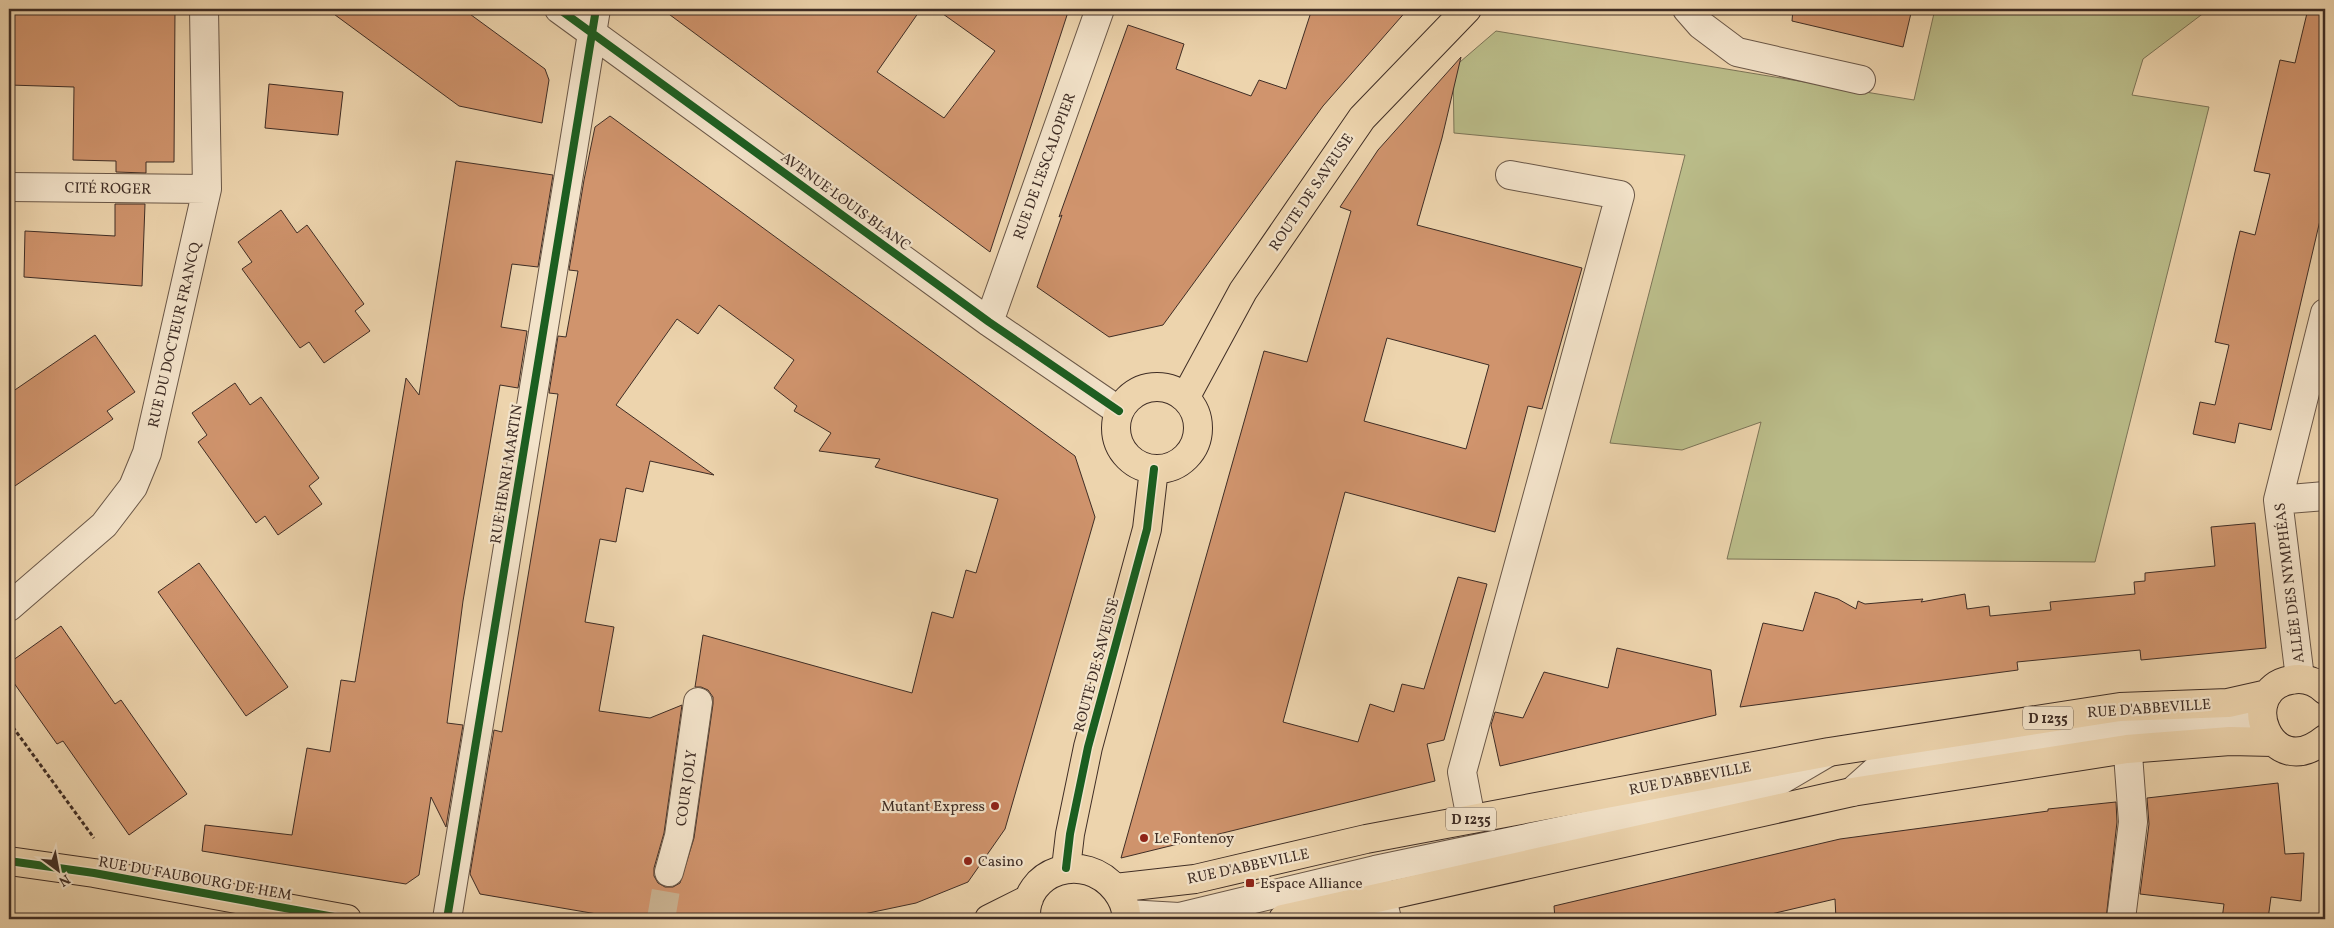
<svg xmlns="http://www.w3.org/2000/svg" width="2334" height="928" font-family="Vollkorn,serif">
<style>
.green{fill:#babc89;stroke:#7c7457}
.building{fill:#d0946d;stroke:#3f2d25;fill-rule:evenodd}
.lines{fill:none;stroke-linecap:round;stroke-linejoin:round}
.minor-tunnel{stroke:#cab392;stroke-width:28;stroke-dasharray:28 14;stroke-linecap:butt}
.minor-casing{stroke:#6a5747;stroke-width:30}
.major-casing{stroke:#3f2d25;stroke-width:30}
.path{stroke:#3f2d25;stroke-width:3;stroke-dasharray:4 2.5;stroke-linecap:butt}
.minor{stroke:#f3e3ca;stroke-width:28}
.major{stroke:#edd4ad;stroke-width:28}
.cycleway-casing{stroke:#f3e3ca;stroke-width:11}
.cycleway{stroke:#1b5e20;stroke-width:8}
.poi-dot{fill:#8f2418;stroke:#f3e3ca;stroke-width:2}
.labels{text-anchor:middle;stroke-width:4.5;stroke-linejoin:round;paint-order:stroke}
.shield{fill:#f3e3ca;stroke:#756456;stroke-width:1}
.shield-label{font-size:14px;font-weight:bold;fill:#3f2d25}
.street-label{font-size:15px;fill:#3f2d25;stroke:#f3e3ca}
.poi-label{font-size:15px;fill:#3f2d25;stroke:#f3e3ca;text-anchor:start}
</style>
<rect width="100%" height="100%" fill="#edd4ad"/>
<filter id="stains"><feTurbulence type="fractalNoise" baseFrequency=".004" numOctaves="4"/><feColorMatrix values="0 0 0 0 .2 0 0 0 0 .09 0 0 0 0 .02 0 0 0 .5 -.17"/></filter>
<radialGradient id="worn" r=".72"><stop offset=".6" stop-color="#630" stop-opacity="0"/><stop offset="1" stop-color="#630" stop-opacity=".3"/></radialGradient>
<path class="green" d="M1935,9H2209L2143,59L2132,95L2209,107L2095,562L1727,559L1761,422L1682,450L1610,443L1685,155L1454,133L1453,68L1496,31L1914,100Z"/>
<path class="building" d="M9,9H175L174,162H146V173L116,172V161L73,160L74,87L9,85Z
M327,9H463L545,69L549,80L542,123L459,106Z
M662,9H921L877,72L944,118L995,51L936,9H1069L990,252Z
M1312,9H1408L1323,106L1163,325L1109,337L1037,287L1062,215L1059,217L1128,25L1184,44L1176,69L1251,96L1259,80L1286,89Z
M1793,9H1912L1903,47L1792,21Z
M2308,9H2325V199L2271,430L2239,423L2235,443L2193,434L2200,402L2215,405L2229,345L2215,342L2235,252L2240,231L2255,235L2270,174L2254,171L2280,60L2295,63Z
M1461,57L1442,138L1417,225L1582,268L1542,409L1528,406L1495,532L1345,492L1283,722L1358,742L1370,704L1394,712L1402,684L1424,689L1458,577L1487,584L1444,740L1427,744L1435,781L1121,858L1264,351L1307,362L1351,211L1340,207L1378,150ZM1387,338L1489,365L1466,449L1364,421Z
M269,84L343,92L338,135L265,128Z
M610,116L1075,456L1095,517L1005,829L968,882L916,903L840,919H626L480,894L470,874L494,730L502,732L545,474L558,394L549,393L558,336L566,337L578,271L569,270L584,180L595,127ZM719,305L794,360L774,388L797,406L794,411L831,433L819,451L880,459L875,467L998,499L976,573L966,570L953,618L932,612L912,693L703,635L695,687H701L708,690L713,697V704L694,838L680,883L673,887H665L658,883L654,876V868L664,833L682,705L650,718L599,711L614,627L585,622L600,539L616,542L626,488L643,492L650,461L714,475L616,405L677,319L698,334Z
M456,161L553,175L538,267L512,264L501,327L527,331L518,388L500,385L463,601L447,723L463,725L446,827L431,797L419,875L406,884L202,851L205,825L292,835L307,748L330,752L341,680L355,682L406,378L419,395Z
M115,204H145L142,286L24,277L25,231L115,236Z
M281,210L297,233L307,225L364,304L355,311L370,331L324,363L309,342L300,348L242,269L252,262L238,242Z
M95,335L135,392L107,411L113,419L9,490V394Z
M235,383L250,405L261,397L319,478L309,486L322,504L278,535L265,516L256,523L198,442L207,435L192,413Z
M2255,523L2266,648L2141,660L2140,650L2017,662L2018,670L1740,707L1763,623L1803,631L1815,592L1838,599L1856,609L1858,601L1865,604L1923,599L1921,602L1965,594L1967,609L1989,606L1990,616L2051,610L2050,602L2135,594L2134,582L2145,581V573L2215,566L2211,527Z
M199,563L288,687L246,716L158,592Z
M61,626L115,704L121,700L187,794L129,835L63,741L57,744L9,676V663Z
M1617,648L1711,670L1716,715L1500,766L1491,725L1495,712L1523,718L1544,672L1608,688Z
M2278,783L2285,854L2304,853L2301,901L2271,897L2268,919H2222L2224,904L2140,894L2149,824L2147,798Z
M2116,802L2117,822L2106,919H1836L1835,899L1750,919H1555L1554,906L1840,839L2041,812L2048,811V809Z"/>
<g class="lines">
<path class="minor-tunnel" d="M661,919L669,872"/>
<g class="minor-casing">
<path id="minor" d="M559,9L989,322L1119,411
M1687,9L1701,25L1737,52L1861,80
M9,187L207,189
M989,322L1100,9
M2278,500L2325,496
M9,607L104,525L133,487L147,453L207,189L204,9
M2300,678L2278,500L2325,313
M1852,792L1881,766L2025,744L2127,732L2172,723L2228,717L2261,718
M1471,819L1462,772L1620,195L1510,175
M669,872L679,836L698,702
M1376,874L1387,919
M1127,914L1179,917L1375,870L1769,787L1827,753
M447,919L596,9
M2121,919L2133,822L2126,727"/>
</g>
<g class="major-casing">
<path id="major" d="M1116 428a41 41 0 1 1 82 0a41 41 0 1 1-82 0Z
M1185,398L1243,291L1362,118L1467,9
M2325,690C2315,681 2304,677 2291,680C2235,689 2269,785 2325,739
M9,861L94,873L347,919
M1066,868L1070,834L1088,747L1147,529L1154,469
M1115,888L1195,879L1366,839L1829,752L2120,707L2228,703L2268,694
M989,919L1029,899
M1026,919C1023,870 1085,850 1116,890C1122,898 1127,909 1126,919
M1283,919L1852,792L2127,749L2230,741L2273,742"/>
</g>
<path class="path" d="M9,722L94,838"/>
<use href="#minor" class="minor"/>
<use href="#major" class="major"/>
<g class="cycleway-casing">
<path id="cycleway" d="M559,9L989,322L1119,411
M9,861L94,873L345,919
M1066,868L1070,834L1088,747L1147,529L1154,469
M447,919L596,9"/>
</g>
<use href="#cycleway" class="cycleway"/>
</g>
<g class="poi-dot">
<circle cx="995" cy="806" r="5"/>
<circle cx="1144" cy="838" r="5"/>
<circle cx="968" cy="861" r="5"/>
<rect x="1245" y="878" width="10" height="10" rx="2.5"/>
</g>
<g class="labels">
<g class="shield">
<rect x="2023" y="706.5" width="50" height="23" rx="4"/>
<rect x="1446" y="807.5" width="50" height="23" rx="4"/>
</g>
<g class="shield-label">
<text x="2048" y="723">D 1235</text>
<text x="1471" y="824">D 1235</text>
</g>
<g class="street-label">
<text transform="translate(1044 166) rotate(-70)" y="5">RUE DE L'ESCALOPIER</text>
<text transform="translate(108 188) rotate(1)" y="5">CITÉ ROGER</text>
<text transform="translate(1311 192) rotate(-56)" y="5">ROUTE DE SAVEUSE</text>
<text transform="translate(846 201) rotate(36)" y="5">AVENUE LOUIS BLANC</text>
<text transform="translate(174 335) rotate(-77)" y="5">RUE DU DOCTEUR FRANCQ</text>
<text transform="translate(506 474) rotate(-81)" y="5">RUE HENRI MARTIN</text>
<text transform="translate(2289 583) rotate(-97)" y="5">ALLÉE DES NYMPHÉAS</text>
<text transform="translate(1096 665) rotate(-75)" y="5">ROUTE DE SAVEUSE</text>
<text transform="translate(2149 708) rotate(-4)" y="5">RUE D'ABBEVILLE</text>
<text transform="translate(1690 778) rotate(-11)" y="5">RUE D'ABBEVILLE</text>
<text transform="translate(686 788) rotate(-82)" y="5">COUR JOLY</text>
<text transform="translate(1248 866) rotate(-12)" y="5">RUE D'ABBEVILLE</text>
<text transform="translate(195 878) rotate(10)" y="5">RUE DU FAUBOURG DE HEM</text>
</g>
<g class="poi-label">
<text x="985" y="811" text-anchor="end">Mutant Express</text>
<text x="1154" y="843">Le Fontenoy</text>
<text x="978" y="866">Casino</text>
<text x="1260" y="888">Espace Alliance</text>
</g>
</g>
<rect width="2334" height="928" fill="none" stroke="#edd4ad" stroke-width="30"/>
<rect x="10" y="10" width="2314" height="908" fill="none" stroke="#3f2d25" stroke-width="2.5"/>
<rect x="15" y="15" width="2304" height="898" fill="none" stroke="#3f2d25"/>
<g transform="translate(58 870) rotate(148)" stroke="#f3e3ca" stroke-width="4" paint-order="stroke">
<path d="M0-4L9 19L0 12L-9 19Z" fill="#3f2d25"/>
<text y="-8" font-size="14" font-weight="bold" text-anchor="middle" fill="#3f2d25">N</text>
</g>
<rect width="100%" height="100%" filter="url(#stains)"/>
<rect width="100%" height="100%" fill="url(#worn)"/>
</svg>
